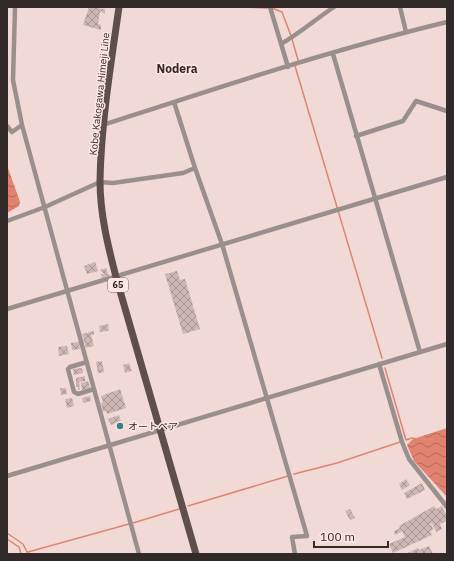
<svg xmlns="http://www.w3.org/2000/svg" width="454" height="561" font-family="'IBM Plex Sans','Noto Sans JP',sans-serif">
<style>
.water{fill:url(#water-waves)}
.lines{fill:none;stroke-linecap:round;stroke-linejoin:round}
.stream{stroke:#e28371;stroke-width:1.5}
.building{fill:url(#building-cross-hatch)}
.minor{stroke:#99908e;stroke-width:4.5}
.primary{stroke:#5e4f4b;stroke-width:7}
.poi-dot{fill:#397e8b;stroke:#fee7e3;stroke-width:1.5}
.labels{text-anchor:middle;stroke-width:3;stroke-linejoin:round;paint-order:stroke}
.shield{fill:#fee7e3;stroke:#6f6360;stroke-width:1}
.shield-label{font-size:9px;font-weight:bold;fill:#322a28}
.street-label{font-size:10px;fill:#322a28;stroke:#fee7e3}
.poi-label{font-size:10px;fill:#322a28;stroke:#fee7e3;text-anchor:start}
.quarter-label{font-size:12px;font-weight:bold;fill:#372723;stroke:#fee7e3}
</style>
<defs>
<pattern id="water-waves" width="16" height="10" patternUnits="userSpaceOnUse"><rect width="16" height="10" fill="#e28371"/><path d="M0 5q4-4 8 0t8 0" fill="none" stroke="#b86b5d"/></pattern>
<pattern id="building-cross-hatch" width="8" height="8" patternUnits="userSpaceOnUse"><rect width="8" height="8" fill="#cdb7b3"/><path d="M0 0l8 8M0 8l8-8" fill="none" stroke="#a79592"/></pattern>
</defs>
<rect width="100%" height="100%" fill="#f1dad6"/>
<path class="water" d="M7,165L20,202L19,206L7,213Z
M447,428V497L414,461L407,445L413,439Z"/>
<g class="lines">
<path class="stream" d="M241,7L268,8
M272,8L282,12L291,36
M292,39L298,60L297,63
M295,66L382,358
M385,368L406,440L412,438L417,439
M294,474L337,463L400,442
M188,506L288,476
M133,523L179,509
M7,533L23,544L28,554
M7,539L19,547L21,554
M28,552L129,524"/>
</g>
<path class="building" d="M89,7L105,9V14L100,11L98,24L101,25V30L83,25Z
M95,262L98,271L87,274L84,266Z
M106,268L109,276L102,278L101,274H104L100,270Z
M177,271L180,280L185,279L200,329L183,334L165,274Z
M108,324L109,331L100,332L99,326Z
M94,331V335H91L94,346L86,348L82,334Z
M79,342L80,349L72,350L71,343Z
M67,346L69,354L59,356L58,347Z
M102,361L104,372L98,373L96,362Z
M129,363L132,371L125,373L123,365Z
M82,368L83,373L74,375L73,369Z
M85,376V381L79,382L80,390H78V387H76V378Z
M88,381L90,388L82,390L81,383Z
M60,388H66L67,394L61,395Z
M120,389L126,408L107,414L106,411L103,412L101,403L103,402L101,396Z
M90,396L91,401L83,403L82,398Z
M72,398L74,406L67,408L65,399Z
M119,415L121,421L111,425L108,419Z
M406,479L410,485L402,490L399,484Z
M422,483L425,490L407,499L404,493Z
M434,506L436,509L442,506L447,516V521L440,524L442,529L436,532L432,523L429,525H432L433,530L430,531L432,535L393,553L389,544L405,537L402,531L395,535L394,531L400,528L399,526Z
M350,509L355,518L350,520L345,511Z
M429,546L433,554H405L418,548L419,550Z"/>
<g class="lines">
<path class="minor" d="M15,7L13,80L22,125L139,554
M270,7L288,67
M400,7L406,32
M281,44C300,33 316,19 334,7
M333,54L420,352
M174,102L195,168L222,244L307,536L292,537L295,554
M103,125C217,88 331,50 447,22
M7,126L12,132L22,125
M356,136L403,121L416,101L447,111
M7,221L45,207L100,182L113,183L183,173L195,168
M7,309L447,177
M87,362L70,367L68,369L74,392L78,394L94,389
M379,364L402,442L409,459L447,507
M7,476L447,344"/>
<path class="primary" d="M119,7C111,64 101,123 100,181C100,214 108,246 116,277L196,554"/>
</g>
<circle class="poi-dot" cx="120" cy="426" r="4"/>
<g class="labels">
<rect class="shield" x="108" y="278" width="20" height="14" rx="3"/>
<g class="shield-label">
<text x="118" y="288">65</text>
</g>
<g class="street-label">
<text transform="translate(99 94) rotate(-84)" y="4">Kobe Kakogawa Himeji Line</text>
</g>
<g class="poi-label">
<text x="128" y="430">オートペア</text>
</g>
<g class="quarter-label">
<text x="177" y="73">Nodera</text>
</g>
</g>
<rect width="454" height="561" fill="none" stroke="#322a28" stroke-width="16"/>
<path d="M314 541v6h74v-6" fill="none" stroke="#322a28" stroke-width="2"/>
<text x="320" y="541" font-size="12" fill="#322a28" stroke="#fee7e3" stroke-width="3" paint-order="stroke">100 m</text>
</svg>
